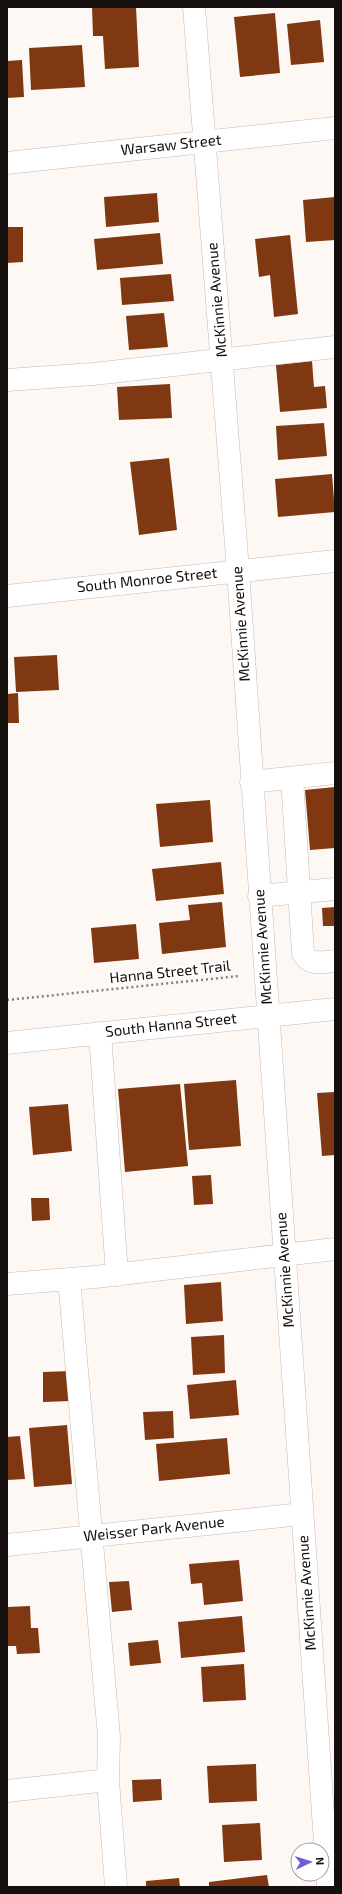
<svg xmlns="http://www.w3.org/2000/svg" width="342" height="1894" font-family="'Exo 2',sans-serif">
<style>
.building{fill:#7f3811}
.lines{fill:none;stroke-linecap:round;stroke-linejoin:round}
.minor-casing{stroke:#c8b9b3;stroke-width:23}
.path{stroke:#85807d;stroke-width:2.5;stroke-dasharray:2 3;stroke-linecap:butt}
.minor{stroke:#fff;stroke-width:22}
.labels{text-anchor:middle;stroke-width:4;stroke-linejoin:round;paint-order:stroke}
.street-label{font-size:15px;fill:#15100e;stroke:#fff}
</style>
<rect width="100%" height="100%" fill="#fef8f5"/>
<path class="building" d="M92,7H136L139,67L105,69L103,36H93Z
M275,13L280,73L240,77L234,17Z
M320,20L324,62L291,65L287,24Z
M82,45L85,87L31,90L29,48Z
M22,60L24,97L7,98V61Z
M157,193L159,222L106,227L104,197Z
M335,197V240L306,242L303,200Z
M7,227H23V262L7,263Z
M160,233L163,264L97,270L94,239Z
M290,235L298,314L274,317L270,275L259,277L255,239Z
M171,274L174,301L122,305L120,278Z
M164,313L168,347L129,350L126,316Z
M312,361L314,387L325,386L327,408L280,412L276,365Z
M170,384L172,418L119,420L117,387Z
M324,423L327,456L278,460L276,426Z
M169,458L177,530L139,535L130,462Z
M332,474L335,512L278,517L275,479Z
M57,655L59,690L16,692L14,657Z
M18,693L19,723H7V694Z
M335,787V848L310,850L305,790Z
M210,800L213,842L160,847L156,804Z
M221,862L224,894L156,901L152,869Z
M222,902L226,947L162,954L159,923L190,920L188,905Z
M335,907V926H323L322,908Z
M136,924L139,959L94,963L91,928Z
M236,1080L241,1146L189,1150L184,1084Z
M180,1084L188,1166L125,1172L118,1089Z
M335,1092V1155L322,1156L317,1093Z
M68,1104L72,1151L33,1155L29,1107Z
M211,1175L213,1204L194,1205L192,1176Z
M31,1198H49L50,1220L32,1221Z
M221,1282L223,1321L186,1324L184,1285Z
M224,1335L225,1373L193,1375L191,1337Z
M71,1371V1401L43,1402V1372Z
M236,1380L239,1415L190,1419L187,1385Z
M173,1411L174,1438L145,1440L143,1412Z
M67,1425L72,1484L34,1487L29,1428Z
M20,1436L25,1479L7,1480V1437Z
M227,1438L230,1474L159,1481L156,1444Z
M239,1560L243,1601L204,1605L202,1583L191,1584L189,1564Z
M129,1581L132,1610L112,1612L109,1582Z
M30,1606L31,1628H38L40,1653L17,1654L16,1646H7V1607Z
M242,1616L245,1652L181,1658L178,1622Z
M158,1640L161,1663L130,1666L128,1643Z
M244,1664L246,1700L203,1702L201,1667Z
M256,1764L257,1801L209,1803L207,1766Z
M161,1779L162,1800L133,1802L132,1780Z
M260,1823L262,1860L224,1862L222,1825Z
M267,1875L269,1887H209V1882Z
M179,1878L180,1887H146V1881Z"/>
<g class="lines">
<g class="minor-casing">
<path id="minor" d="M194,7L238,570L328,1887
M7,163L335,128
M7,380L93,374L335,347
M7,596L335,561
M292,778L303,953C309,966 323,962 335,961
M251,782L335,773
M259,896L335,889
M100,1033L117,1275
M7,1043L335,1009
M69,1279L109,1737L108,1780
M7,1284L95,1277L335,1249
M7,1545L302,1514
M7,1791L108,1780L116,1887"/>
</g>
<path class="path" d="M7,1000L239,976"/>
<use href="#minor" class="minor"/>
</g>
<g class="labels">
<g class="street-label">
<text transform="translate(171 145) rotate(-6)" y="5">Warsaw Street</text>
<text transform="translate(217 300) rotate(-95)" y="5">McKinnie Avenue</text>
<text transform="translate(147 580) rotate(-6)" y="5">South Monroe Street</text>
<text transform="translate(241 624) rotate(-94)" y="5">McKinnie Avenue</text>
<text transform="translate(263 947) rotate(-94)" y="5">McKinnie Avenue</text>
<text transform="translate(170 972) rotate(-6)" y="5">Hanna Street Trail</text>
<text transform="translate(171 1025) rotate(-6)" y="5">South Hanna Street</text>
<text transform="translate(285 1270) rotate(-94)" y="5">McKinnie Avenue</text>
<text transform="translate(154 1529) rotate(-6)" y="5">Weisser Park Avenue</text>
<text transform="translate(307 1593) rotate(-94)" y="5">McKinnie Avenue</text>
</g>
</g>
<rect width="342" height="1894" fill="none" stroke="#15100e" stroke-width="16"/>
<g transform="translate(310 1862) rotate(86)"><circle r="19" fill="#ffffff" stroke="#a19f9f"/>
<path d="M0-3L7 15L0 10L-7 15Z" fill="#705ed8"/>
<text y="-6" font-size="11" font-weight="bold" text-anchor="middle" fill="#15100e">N</text>
</g>
</svg>
